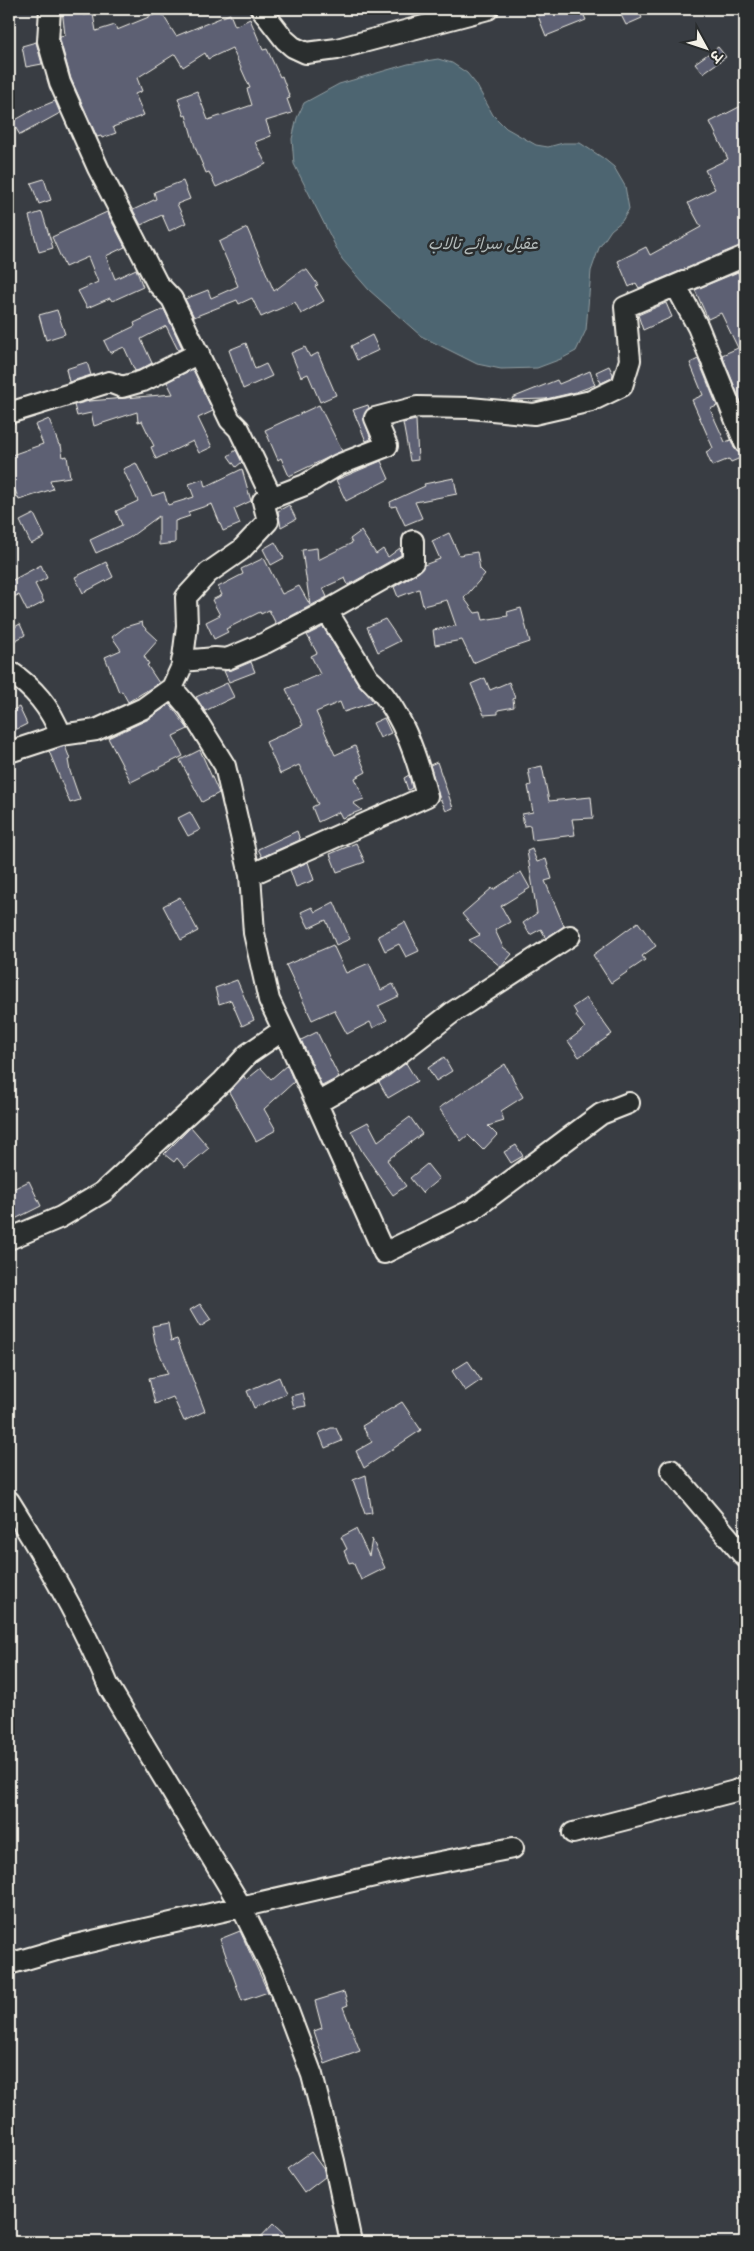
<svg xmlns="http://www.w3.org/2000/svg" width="754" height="2251" font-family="'Balsamiq Sans','Playpen Sans Arabic','Playpen Sans Deva',sans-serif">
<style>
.water{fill:#4d6571;stroke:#909da1}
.building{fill:#5d6173;stroke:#f4f1e8}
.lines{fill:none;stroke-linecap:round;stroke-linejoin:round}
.minor-casing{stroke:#f4f1e8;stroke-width:24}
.minor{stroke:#2a2d2e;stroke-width:20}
.labels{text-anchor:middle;stroke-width:5;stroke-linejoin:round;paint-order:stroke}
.water-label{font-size:16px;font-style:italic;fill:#b1b9b8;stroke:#2a2d2e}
</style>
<rect width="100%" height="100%" fill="#393d43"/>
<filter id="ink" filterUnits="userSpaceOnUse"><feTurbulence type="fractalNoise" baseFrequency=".02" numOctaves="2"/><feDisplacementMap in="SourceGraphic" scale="10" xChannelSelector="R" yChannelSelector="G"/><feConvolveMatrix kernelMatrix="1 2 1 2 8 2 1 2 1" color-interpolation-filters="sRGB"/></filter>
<g filter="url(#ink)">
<path class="water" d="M438,59L452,63L467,73L476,84L493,115L506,128L536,145L548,147L563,143H580L603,158L614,167L625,186L629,209L622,221L611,230L599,248L591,271L586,330L576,351L561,359L537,368L501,369L477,364L421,336L369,290L342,259L294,164L292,139L297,118L304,103L339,84L408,64Z"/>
<path class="building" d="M62,9H82L83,15L93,14L96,31L115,25L117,30L161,12L176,36L230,14L235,26L250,19L263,50L267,49L280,77L282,76L290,98L287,99L292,113L266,121L271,136L255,142L266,164L216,187L209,172L206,173L195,147L186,115L184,116L178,98L197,91L208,120L252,105L247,89L250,88L232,48L208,59L205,53L183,67L175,54L137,78L142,91L135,94L144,115L113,127L116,133L102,138L101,136L97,137L71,79L60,40V36L65,35Z
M544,9H581L586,20L546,36L538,16L546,13Z
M618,9H638L642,18L626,25Z
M36,42L42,64L26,67L22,46Z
M718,47L726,57L703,73L695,63Z
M55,101L60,113L20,135L12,122L33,110Z
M745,104V244L639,288L636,283L629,287L618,261L646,247L650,255L701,227L688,203L715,189L705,170L728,159L710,122Z
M44,179L51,200L39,204L31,183Z
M183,181L190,199L177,204L186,223L169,231L162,215L141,225L133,210L156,199L154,192Z
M42,212L53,248L39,252L29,216Z
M107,212L125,247L106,256L115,279L136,269L143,287L112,301L110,298L87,308L78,291L98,282L88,257L65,267L52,237Z
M247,228L274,291L302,270H307L318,285L315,286L324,301L301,314L295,302L261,317L252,298L239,304L237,300L194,317L185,299L208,290L211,298L238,286L219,242Z
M738,272L745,290V412L722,355L738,348L721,313L708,319L695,290Z
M666,303L672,317L643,330L638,315Z
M164,309L182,348L178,350L166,326L141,339L152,363L139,370L135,371L124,347L110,353L104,341L135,326L134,323Z
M57,310L65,334L46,340L39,315Z
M372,335L379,350L357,360L351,346Z
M246,343L255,369L266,364L272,376L243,389L229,350Z
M305,347L310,357L318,353L336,395L320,402L308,374L301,377L291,353Z
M698,359L717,406L710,409L725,442L731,440L734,448L743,457L731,462L729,459L712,466L706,452L713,448L692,400L703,395L690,363Z
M87,362L91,375L69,382L66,369Z
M609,366L613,374L612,378L601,383L596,372Z
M193,369L213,411L198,418L212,447L199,453L193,441L156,459L151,447L154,446L142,421L138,422L137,412L94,426L91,413L77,416L74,405L89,401L173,394L167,382Z
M590,371L595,385L576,392L546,399L513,400L512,398L557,380L559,384Z
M319,405L342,451L289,476L281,458L278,460L265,430Z
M368,405L369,408L363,417L371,439L366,441L353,410Z
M49,419L59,445H61L63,457L67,456L70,477L50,480L53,489L19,500L15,490L12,492L9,484V480L13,478L9,467V456L43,444L35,425Z
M416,420L418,460L410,461L403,423Z
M236,450L242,462L236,467L228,456Z
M381,461L389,479L346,501L336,480Z
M136,463L152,496L164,492L168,505L194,497L189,484L203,479L205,487L242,469L251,501L234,509L240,524L223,531L212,504L188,512L190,516L175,521V543L159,545V516L129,538L96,553L90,540L122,525L116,511L138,501L123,469Z
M454,478L457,494L415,502L422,518L405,525L396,506L391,507L390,502L425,486L424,484Z
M289,505L296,519L281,527L278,511Z
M34,514L45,537L31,544L20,521Z
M361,531L376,554L383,549L388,557L400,548L401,555L348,585L345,578L323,588L327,597L276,624L269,610L261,614L260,612L226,629L228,632L214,639L206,622L220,615L212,600L222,595L218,587L243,574L241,569L264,558L282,594L299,586L310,605L302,550L317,548L318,560L352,543L350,539Z
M449,533L459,555L477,552L480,569L485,574L464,598L475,613L481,612L483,620L508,616L507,612L521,608L530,642L494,654L473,663L462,640L435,645L433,630L456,626L447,600L423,606L419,589L398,597L394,587L419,572L424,565L440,559L432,541Z
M275,542L284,558L271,565L263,549Z
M106,562L113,577L83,593L75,577Z
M41,565L47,578L35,584L44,602L27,611L19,595L9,598V582Z
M385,619L400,641L378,652L367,627Z
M142,622L143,626L158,640L144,656L149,664L147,665L159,683L128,702L122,691L119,692L105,657L121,650L112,637L125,627Z
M20,624L25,635L9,644V630Z
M323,627L358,684L374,702L344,712L340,702L316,712L335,755L355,746L366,772L355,778L364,799L353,803L362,810L342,818L339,812L318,822L312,807L318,804L299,765L280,774L266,742L303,725L286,689L320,674L311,656L317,653L307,635Z
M251,662L255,672L229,682L224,671L232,670Z
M485,678L490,690L509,682L515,698L513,699L514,707L498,710V714L484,715L471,684Z
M227,683L234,697L205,711L196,697Z
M170,704L188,729L173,736L183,756L131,782L108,738L149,719Z
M19,707L27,724L9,733V712Z
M384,718L391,733L380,738L373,723Z
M65,746L70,759L68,760L70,771L80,800L70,803L49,751Z
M200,750L219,793L202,802L180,760Z
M437,762L453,808L446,811L439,796L430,765Z
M542,766L549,801L591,797L593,818L572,819L575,835L532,840L530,825L524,826L522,814L533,812L528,786L531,785L528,769Z
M409,775L412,788L408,790L404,778Z
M190,812L200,830L188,836L178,818Z
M297,831L300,840L262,857L258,849Z
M356,843L365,862L337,872L330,854Z
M532,849L537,862L546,859L552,879L545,881L564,926L546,938L541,929L530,935L523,923L537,913L527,851Z
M308,862L314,880L296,887L290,870Z
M521,872L530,888L501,906L510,922L495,930L503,947L512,954L501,967L469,940L480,935L462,914L492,888L493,890Z
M180,897L198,931L181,940L163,906Z
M334,902L350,939L336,945L326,920L309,928L301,912L312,907L315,912Z
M405,922L419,951L406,957L399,944L385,951L378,936Z
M638,922L656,946L642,956L645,960L611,983L593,955Z
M333,945L346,973L369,963L381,990L393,984L399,996L378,1006L387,1020L373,1028L370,1022L347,1034L334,1010L312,1020L286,965Z
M237,980L254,1020L242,1026L231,1000L219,1004L215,988Z
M586,998L612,1034L579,1057L568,1041L585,1028L576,1016L577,1014L573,1007Z
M317,1032L339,1077L322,1086L301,1040Z
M444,1057L452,1071L436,1081L428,1068Z
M406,1063L417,1081L388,1098L379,1082Z
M505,1064L523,1097L501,1111L504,1121L488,1126L497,1135L483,1150L468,1135L461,1141L439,1108Z
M287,1065L294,1082L264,1109L276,1130L256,1141L229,1092L244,1076L246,1080L261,1068L271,1079Z
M410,1117L422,1134L387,1160L406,1186L393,1195L363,1153L351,1131L368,1122L378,1141Z
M191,1127L209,1148L185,1168L177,1158L174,1162L164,1154Z
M516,1145L523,1156L511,1163L504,1152Z
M427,1164L439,1179L422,1193L410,1178Z
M29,1181L41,1206L9,1222V1191Z
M200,1304L211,1320L200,1327L190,1310Z
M168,1323L171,1341L177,1339L205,1411L184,1421L173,1397L155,1404L149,1378L168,1374L155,1342L152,1326Z
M468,1361L481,1380L465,1391L452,1371Z
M279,1377L286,1394L254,1408L247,1391Z
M303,1393L306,1406L294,1408L291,1396Z
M402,1402L421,1430L364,1468L356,1451L372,1442L362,1426Z
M331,1428H336L342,1441L325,1448L319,1433Z
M366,1475L372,1513L365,1514L353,1480Z
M356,1529L369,1556L372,1539L385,1568L361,1580L353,1562L349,1563L344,1551L347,1549L341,1537Z
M240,1931L268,1992L242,2001L220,1939Z
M344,1992L348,2005L343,2007L360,2051L325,2064L314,2031L322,2028L315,2001Z
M311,2152L324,2170L325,2177L304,2193L287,2169Z
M273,2224L292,2242H256Z"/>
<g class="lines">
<g class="minor-casing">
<path id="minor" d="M50,9L48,41L60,83L98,168L157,283L172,299L230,420L239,429L272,498
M261,9L285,40L293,47L306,53L337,49L488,9
M676,286L698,327L745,443
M9,413L109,382L122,387L143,381L199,353
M182,661L215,658L227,659L265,643L327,611L413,562V541
M9,671C34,688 50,707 61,735
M172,688L189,708L225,766L250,875L254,933L269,1000L291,1046L384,1253L472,1210L601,1114L629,1103
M9,752L61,735L96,730L144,708L172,688L182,666L187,626L186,597L208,573L241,550L268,521L263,501L305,485L338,465L387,446L375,418L417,407L470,408L534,414L591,401L622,386L630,360L625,307L745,256
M250,875L427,796C416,755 401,707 368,678L327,611
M317,1103L383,1066L453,1012L570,936
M9,1239L61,1217L103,1192L223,1081L248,1054L283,1030
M671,1470L745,1557
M9,1501C46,1560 82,1622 109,1687L242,1908L273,1971L312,2075L334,2161L351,2242
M573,1833L735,1791L745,1787
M9,1964L67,1947L409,1868L513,1848"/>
</g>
<use href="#minor" class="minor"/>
</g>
</g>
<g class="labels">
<g class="water-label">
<text x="483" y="249">عقیل سرائے تالاب</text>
</g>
</g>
<rect width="754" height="2251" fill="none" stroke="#2a2d2e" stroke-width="30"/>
<rect x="15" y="15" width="724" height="2221" fill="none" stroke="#f4f1e8" stroke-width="2" filter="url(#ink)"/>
<g transform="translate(706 48) rotate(130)" stroke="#2a2d2e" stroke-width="4" paint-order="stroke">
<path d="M0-4L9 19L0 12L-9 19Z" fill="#f4f1e8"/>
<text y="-8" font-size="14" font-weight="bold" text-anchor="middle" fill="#f4f1e8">उ</text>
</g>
</svg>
